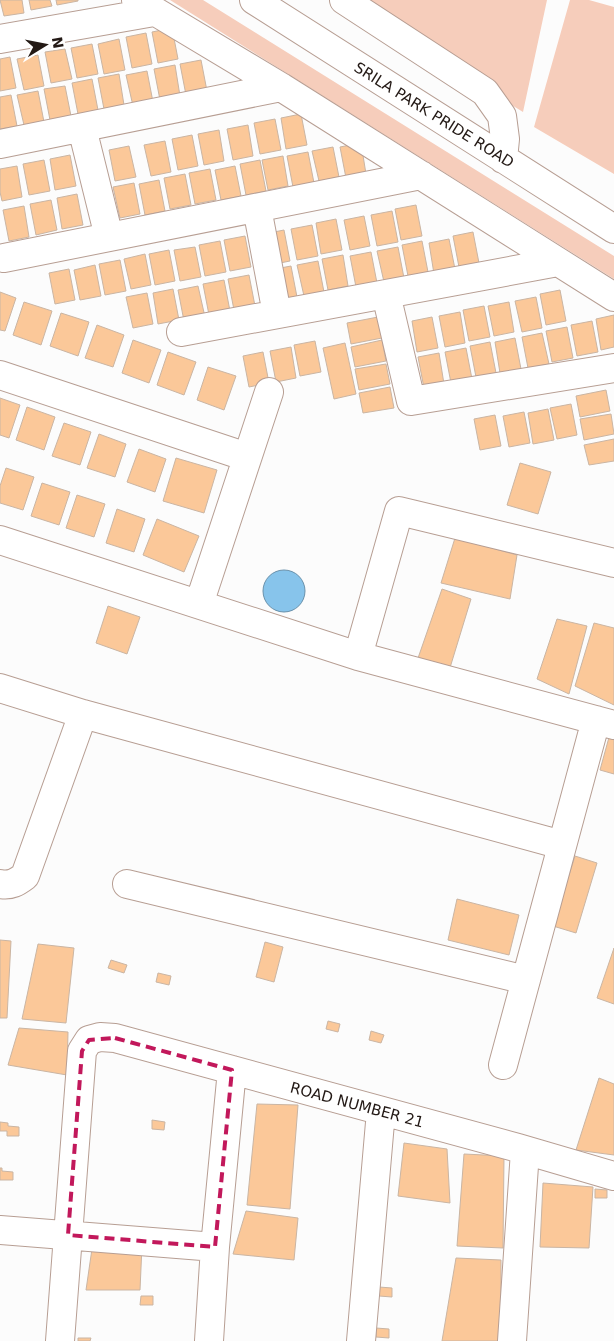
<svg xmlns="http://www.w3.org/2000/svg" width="614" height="1341" font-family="'DejaVu Sans',sans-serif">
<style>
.green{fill:#f6cdbb}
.water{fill:#87c4eb;stroke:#6991ab}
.building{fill:#fbc899;stroke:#cab5a3}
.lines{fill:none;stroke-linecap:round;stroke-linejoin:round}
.minor-casing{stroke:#b79e93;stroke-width:30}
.minor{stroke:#fff;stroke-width:28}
.marked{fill:none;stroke:#c2185b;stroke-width:4;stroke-dasharray:10 6;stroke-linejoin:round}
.labels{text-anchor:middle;stroke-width:4.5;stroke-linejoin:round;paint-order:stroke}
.street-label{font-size:15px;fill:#231915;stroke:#fff}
</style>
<rect width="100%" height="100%" fill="#fcfcfc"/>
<path class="green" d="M170,0H203L614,256V279Z
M341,0H547L523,112Z
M570,0H589L614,7V174L534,127Z"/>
<path class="water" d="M263 591a21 21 0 1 1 42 0a21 21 0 1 1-42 0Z"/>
<path class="building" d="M0,0H22L24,13L4,16Z
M29,0H50L52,6L31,10Z
M56,0H78V1L57,5Z
M172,28L178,59L158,63L152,32Z
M146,33L152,64L132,68L126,37Z
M119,39L125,70L104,74L98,44Z
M92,44L98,74L77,78L71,48Z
M65,49L72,79L51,83L45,52Z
M38,55L44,86L24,90L17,59Z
M10,57L16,88L0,91V59Z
M201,60L207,91L186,95L180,64Z
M175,65L180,96L160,100L154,69Z
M147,71L153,102L133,106L126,75Z
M119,74L124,105L104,109L98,78Z
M92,79L98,110L78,114L72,83Z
M65,86L71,116L50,120L44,89Z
M38,91L44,122L24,125L17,95Z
M11,95L17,126L0,129V97Z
M301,114L307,145L286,149L281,118Z
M275,119L281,150L260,154L254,123Z
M248,125L253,156L233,160L227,129Z
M219,130L224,161L204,165L198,134Z
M192,135L198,166L178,170L172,139Z
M165,141L171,172L151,176L144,145Z
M361,143L366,174L346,178L340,147Z
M129,146L136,177L115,181L109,150Z
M333,147L339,177L319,181L312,151Z
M308,152L314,183L293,187L287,156Z
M70,155L76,186L55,190L50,159Z
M283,156L288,186L268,190L262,160Z
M44,160L50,191L29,195L23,164Z
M260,160L266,191L246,195L240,164Z
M17,166L22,197L2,201L0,192V169Z
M235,166L241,196L221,200L215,170Z
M210,169L216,200L195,204L189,173Z
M185,174L191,205L170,209L164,178Z
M159,180L165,211L145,215L139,184Z
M134,183L140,214L120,218L113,187Z
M77,194L83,225L62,229L57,198Z
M51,200L57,230L36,235L30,204Z
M416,205L422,236L401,240L395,209Z
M24,206L29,237L9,241L3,210Z
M392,211L398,242L377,246L371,215Z
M364,216L370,246L350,250L344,220Z
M336,219L342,250L321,254L316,223Z
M312,225L318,256L297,260L291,229Z
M284,230L290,261L270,265L264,234Z
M473,232L479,263L459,267L453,236Z
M245,236L251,267L230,271L224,240Z
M449,239L455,269L434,274L429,243Z
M220,241L226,272L205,276L199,245Z
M422,241L428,272L408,276L402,245Z
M195,247L201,277L180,281L174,250Z
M398,247L404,278L384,282L377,251Z
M169,250L175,281L155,285L149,254Z
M371,252L377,283L356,287L350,256Z
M145,254L151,285L131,289L124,259Z
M343,255L348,286L328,290L322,259Z
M120,260L126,291L105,295L99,264Z
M318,261L324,292L304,296L297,265Z
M95,265L101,296L80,300L74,270Z
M291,266L297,297L276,301L270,270Z
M69,269L75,300L55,304L49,273Z
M249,275L255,306L234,310L228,279Z
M224,280L230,311L209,315L203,284Z
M198,286L205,317L184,321L178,290Z
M173,289L179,320L158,324L153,293Z
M560,290L566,321L546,325L540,294Z
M0,292L16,298L5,331L0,330Z
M147,293L153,324L133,328L126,297Z
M536,297L542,328L522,332L515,301Z
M24,302L52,311L41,345L13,335Z
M509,302L514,332L494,336L488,306Z
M484,306L490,337L469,341L463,310Z
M460,312L465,343L445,347L439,316Z
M61,313L89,322L78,356L50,346Z
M614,315V347L601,350L596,319Z
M378,317L382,338L351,344L347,323Z
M432,317L438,348L417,352L412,321Z
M592,321L598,352L577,356L571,325Z
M97,325L124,335L113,367L85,358Z
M567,327L573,358L552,362L546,331Z
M542,333L549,364L528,368L522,337Z
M515,338L521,369L500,373L495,342Z
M133,340L161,350L149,383L122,373Z
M382,340L386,361L355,367L351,347Z
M315,341L321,372L300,376L294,345Z
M490,342L496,373L476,377L470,346Z
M345,343L356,394L334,399L323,348Z
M291,347L296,378L276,382L270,351Z
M466,348L472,379L451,383L445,352Z
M168,352L196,362L184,395L157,385Z
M263,352L269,383L249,387L243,356Z
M439,353L444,384L424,388L418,357Z
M386,364L390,384L359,390L355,369Z
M208,367L236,376L224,410L197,400Z
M390,387L394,408L363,413L359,393Z
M606,390L610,411L580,417L576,396Z
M0,398L20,405L9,438L0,435Z
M571,404L577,435L557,439L550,408Z
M27,407L55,417L44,450L16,440Z
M548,409L554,440L533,444L528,413Z
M524,412L530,443L509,447L503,416Z
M611,414L614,434L584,440L580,419Z
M495,415L501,446L480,450L474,419Z
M64,423L91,432L80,465L52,456Z
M99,434L126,444L115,477L87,468Z
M614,439V461L589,465L584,445Z
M139,449L166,459L155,492L127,482Z
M176,458L217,470L204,513L163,501Z
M520,463L551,472L538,514L507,505Z
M6,468L34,477L23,510L0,503V486Z
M42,483L70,492L59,525L31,516Z
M77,495L105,504L94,537L66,528Z
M117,509L145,519L134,552L106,543Z
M157,519L199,536L184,572L143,555Z
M455,538L517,555L510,599L441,583Z
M442,589L471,599L449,671L417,661Z
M108,606L140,617L127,654L96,643Z
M557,619L587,626L569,694L537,679Z
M594,623L614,628V705L575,686Z
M611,730L614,731V774L600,770Z
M575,856L597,863L576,933L553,926Z
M457,899L519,915L509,955L448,940Z
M0,940L11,941L7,1018H0Z
M265,942L283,947L274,982L256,977Z
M38,944L74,948L66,1023L22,1019Z
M614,948V1004L597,998Z
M111,960L127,965L124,973L108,968Z
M158,973L171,976L169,985L156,982Z
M328,1021L340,1024L338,1032L326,1029Z
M19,1028L68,1032L67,1075L8,1065Z
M371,1031L384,1035L381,1043L369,1040Z
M599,1078L614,1084V1155L576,1150Z
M257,1104L298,1105L290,1209L247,1205Z
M152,1120L165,1122L164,1130L152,1129Z
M0,1122L8,1123V1126L19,1127V1136H7V1131H0Z
M404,1143L447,1149L450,1203L398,1196Z
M464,1154L504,1156L503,1248L457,1246Z
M0,1168H2V1171L13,1172V1180H0Z
M543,1183L593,1187L589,1248L540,1247Z
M595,1189L607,1190V1198H595Z
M246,1211L298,1218L294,1260L233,1254Z
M93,1242L142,1246L140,1290H86Z
M456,1258L501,1260V1341H442Z
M379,1287L392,1288V1297L379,1296Z
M141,1296H153V1305H140Z
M376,1328L389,1329V1338L376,1337Z
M78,1338H91L90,1341H78Z"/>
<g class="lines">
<g class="minor-casing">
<path id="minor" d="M136,0L281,87L614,297
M254,0L614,229
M344,0L485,92L502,116L505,139L503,159
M0,39L154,12
M82,128L109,237
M0,144L281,87
M257,208L277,314
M4,258L421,175
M386,294L411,401L614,368
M181,332L558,262
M0,375L247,457
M0,540L358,656L614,725
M199,604L269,392
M358,656L399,511L614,563
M0,688L83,714L562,845
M0,884C11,886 17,882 25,876L83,714
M127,884L526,980
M503,1065L596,720
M0,1230L215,1247
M60,1341L82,1051L89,1040L100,1037L115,1038L518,1148L614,1176
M209,1341L215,1247L232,1070
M361,1341L381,1111
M512,1341L525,1151"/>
</g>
<use href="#minor" class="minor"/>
</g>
<path class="marked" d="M115,1038L232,1070L215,1247L68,1235L82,1051L89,1040Z"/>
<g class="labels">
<g class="street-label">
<text transform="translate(434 115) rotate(32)" y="5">SRILA PARK PRIDE ROAD</text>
<text transform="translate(357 1105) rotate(15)" y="5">ROAD NUMBER 21</text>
</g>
</g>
<g transform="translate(45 45) rotate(80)" stroke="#ffffff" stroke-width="4" paint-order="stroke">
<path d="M0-4L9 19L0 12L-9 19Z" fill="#231915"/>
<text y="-8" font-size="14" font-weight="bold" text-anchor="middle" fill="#231915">N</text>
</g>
</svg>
